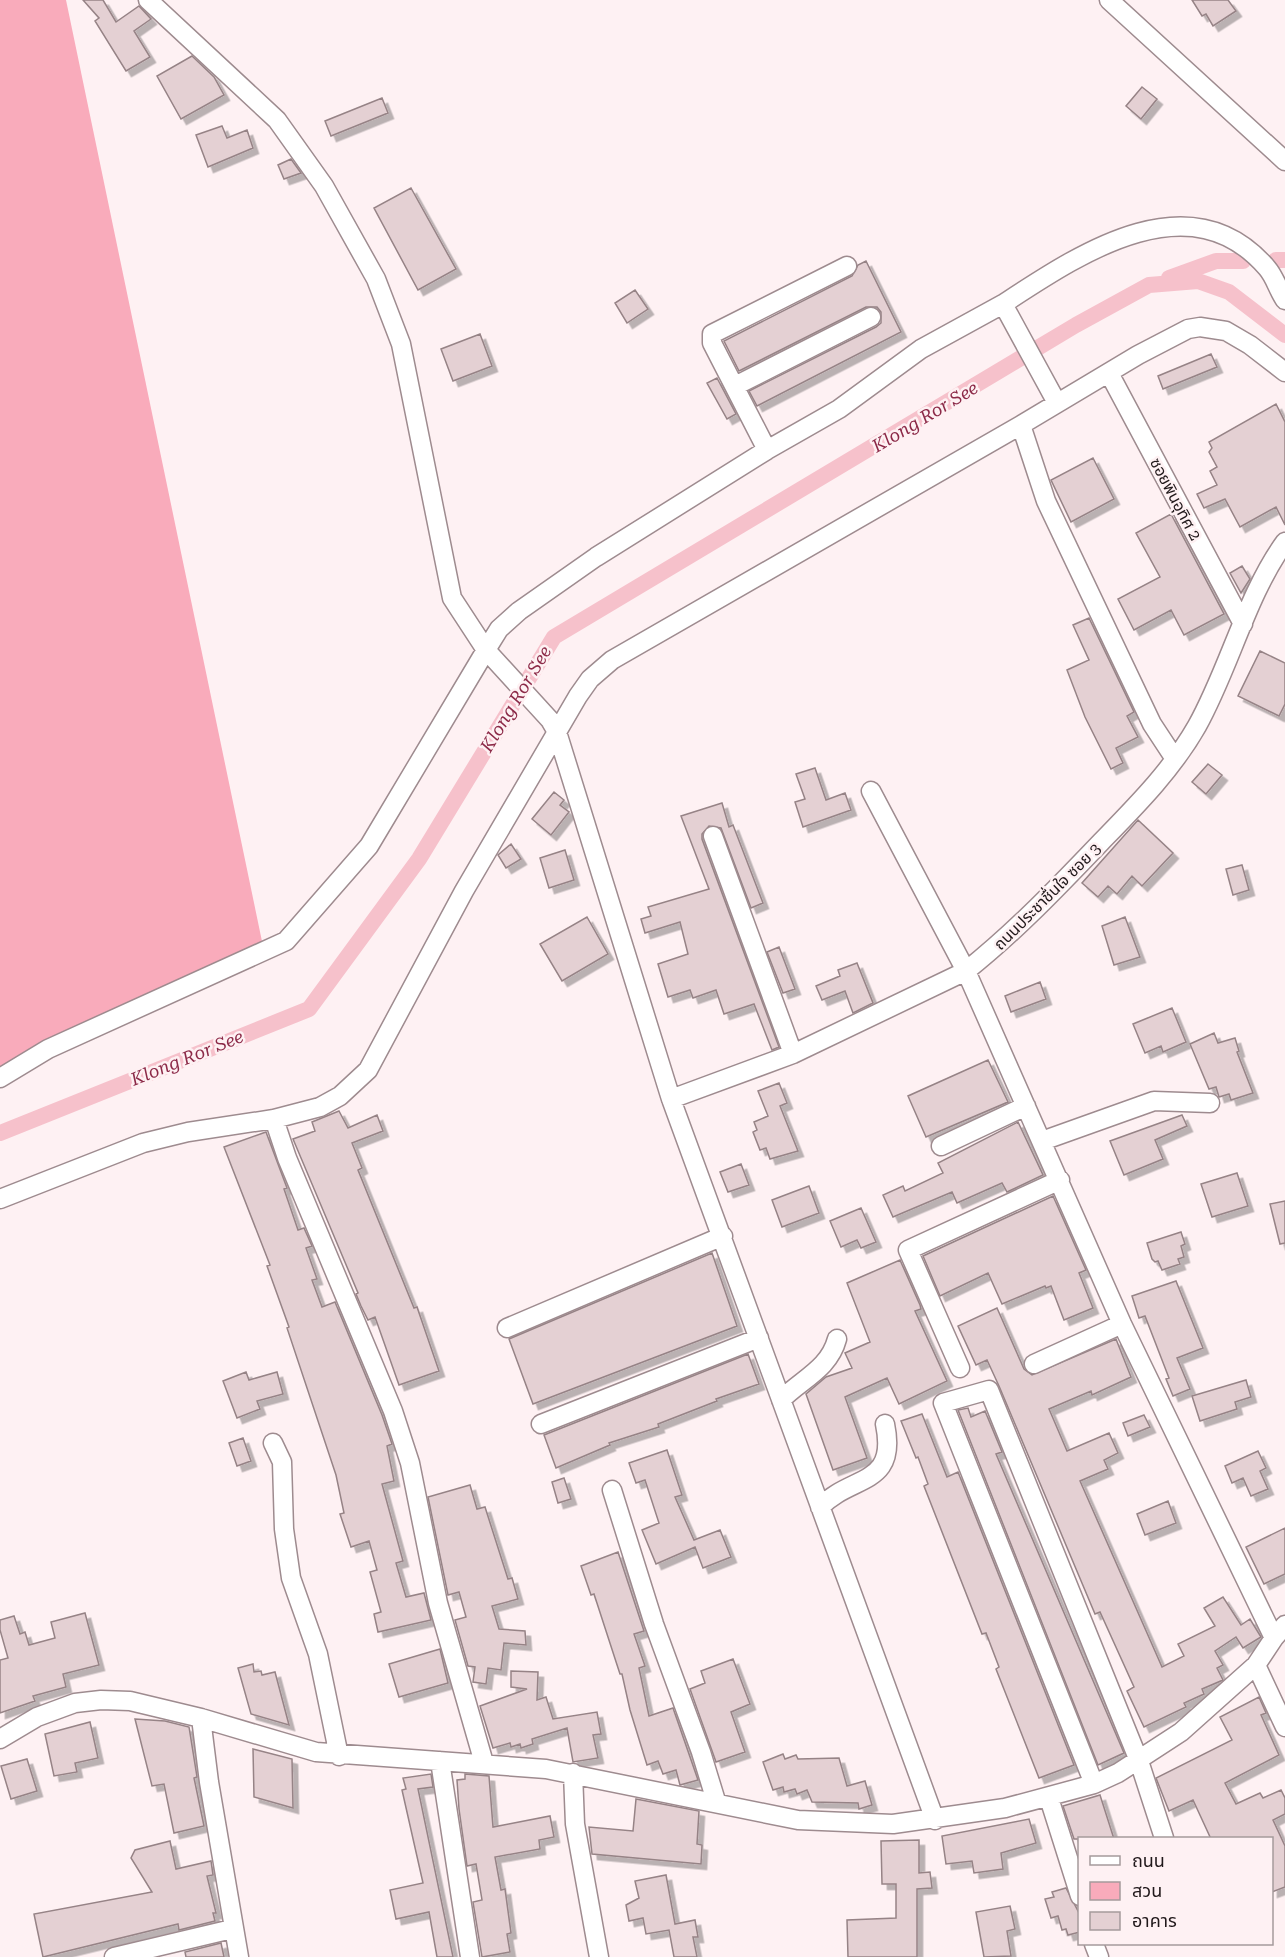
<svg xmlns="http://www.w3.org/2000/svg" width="1285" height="1957" font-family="'Roboto Serif','Noto Sans Thai',serif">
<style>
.green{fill:#f9abbb}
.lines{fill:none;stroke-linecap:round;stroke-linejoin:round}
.canal{stroke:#f6c1cb;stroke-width:16}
.building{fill:#e4d0d3;stroke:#968386;stroke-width:1.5;filter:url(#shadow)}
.minor-casing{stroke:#9e8b8f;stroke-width:21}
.minor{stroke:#fff;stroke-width:18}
.labels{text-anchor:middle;stroke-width:5;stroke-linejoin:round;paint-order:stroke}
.street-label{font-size:16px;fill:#20181a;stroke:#fef1f3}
.water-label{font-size:18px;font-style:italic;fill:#8c2a48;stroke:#fef1f3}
</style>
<defs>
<filter id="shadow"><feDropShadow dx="5.5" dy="5.5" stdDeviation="0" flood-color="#0004"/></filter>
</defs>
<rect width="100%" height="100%" fill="#fef1f3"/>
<path class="green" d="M0,0H66L264,951L0,1072Z"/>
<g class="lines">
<path class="canal" d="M1276,260H1285
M1169,278L1216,261H1243
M0,1133L309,1009L419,859L554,637L1076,325L1149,285L1198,281L1229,292L1285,335"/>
</g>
<path class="building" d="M83,0H103L116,22L139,6L151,19L134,31L150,57L126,71L95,21L99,18Z
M1192,0H1228L1236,11L1213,26L1206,14L1202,16Z
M192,56L214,77L224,95L181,119L157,76Z
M1142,87L1157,99L1141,119L1126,106Z
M382,98L388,113L331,136L325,121Z
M222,126L227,138L247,130L253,148L208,167L196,135Z
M291,159L301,173L284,179L278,165Z
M411,188L456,269L418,290L374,208Z
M866,261L901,332L757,406L749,391L876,327L881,323V312L877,307H866L739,371L724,341L852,276L858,265Z
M635,290L648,309L627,323L615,303Z
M480,334L492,366L453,381L441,349Z
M1211,354L1217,367L1163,389L1158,376Z
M717,378L736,414L727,419L707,383Z
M1276,404L1285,422V525L1276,507L1240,527L1225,499L1204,508L1197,494L1217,485L1210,471L1217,467L1209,452L1212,448L1209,442Z
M1093,458L1114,499L1071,522L1051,480Z
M1171,514L1224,614L1184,635L1171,610L1134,630L1118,599L1160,577L1136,533Z
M1242,566L1250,579L1241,593L1230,573Z
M1089,618L1134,712L1127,716L1138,737L1116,748L1123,763L1111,769L1085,717L1067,670L1089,660L1073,625Z
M1260,651L1285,663V704L1279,716L1238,696Z
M1208,764L1222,775L1206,794L1192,782Z
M815,768L826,800L845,793L851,810L803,827L795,802L805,799L796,774Z
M554,792L564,800L560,805L569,812L551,835L532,819Z
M722,803L729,827L733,825L763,903L751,908L721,828L709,826L702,834V839L779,1047L772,1050L754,1004L724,1014L716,990L693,998L690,990L668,997L658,964L688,954L680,922L645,933L641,919L651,916L648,907L709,889L681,816Z
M1138,820L1173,853L1142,886L1132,876L1117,894L1108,886L1098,897L1082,883Z
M511,844L521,859L506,868L498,855Z
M565,850L574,880L549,888L540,858Z
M1242,865L1249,890L1233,895L1226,869Z
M587,917L608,954L562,981L540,944Z
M1125,917L1140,957L1114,965L1102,926Z
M779,947L795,989L783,993L767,952Z
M857,963L873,1003L853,1013L845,991L822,1000L816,986L840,976L838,970Z
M1040,982L1046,999L1011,1012L1005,996Z
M1172,1008L1186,1042L1163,1052L1161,1046L1145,1053L1133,1024Z
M1214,1033L1218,1043L1235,1038L1239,1051L1237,1052L1253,1093L1231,1100L1229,1094L1219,1097L1216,1087L1209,1089L1190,1044Z
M988,1060L1008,1102L926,1137L908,1096Z
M779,1083L787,1103L780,1106L798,1151L770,1159L766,1148L760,1150L753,1132L757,1130L754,1122L768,1116L758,1091Z
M339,1111L348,1128L377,1115L383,1131L352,1143L362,1168L358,1170L414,1308L417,1307L439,1371L399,1385L375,1317L368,1320L361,1306L356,1294L358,1293L293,1139L315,1131L312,1122Z
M1182,1115L1187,1126L1155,1140L1163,1159L1124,1175L1110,1141Z
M1018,1122L1043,1175L1007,1192L1002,1183L957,1203L952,1192L893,1217L883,1195L903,1186L905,1191L943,1173L938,1163Z
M266,1132L287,1188L284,1189L298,1230L304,1228L312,1246L306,1248L317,1279L312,1280L322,1307L335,1302L382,1415L392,1444L387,1446L394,1481L382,1484L403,1561L396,1563L406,1597L424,1593L431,1620L378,1632L374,1614L381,1612L370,1572L377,1570L369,1541L351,1547L340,1514L344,1513L336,1475L287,1328L289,1327L267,1266L270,1265L224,1147Z
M741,1164L749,1185L728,1192L720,1172Z
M1237,1173L1248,1206L1212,1217L1201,1184Z
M809,1186L819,1213L782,1227L772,1200Z
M1053,1196L1086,1270L1079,1273L1093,1308L1064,1320L1051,1286L1046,1288L1045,1286L1002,1304L988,1273L940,1296L923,1256Z
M1285,1201V1243L1280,1244L1270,1204Z
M861,1208L876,1242L861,1248L857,1240L841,1247L830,1221Z
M1181,1232L1185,1244L1181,1246L1184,1257L1178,1259L1180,1264L1162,1270L1158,1261L1155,1262L1152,1259L1147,1243Z
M712,1253L737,1326L533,1404L509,1339Z
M900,1260L920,1305L921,1309L915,1311L947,1381L899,1404L887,1378L845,1397L867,1458L833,1470L806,1394L826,1377L852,1368L845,1353L870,1342L847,1283Z
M1176,1281L1203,1348L1177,1358L1190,1389L1173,1396L1166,1379L1169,1378L1145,1316L1139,1318L1132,1296Z
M997,1308L1024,1369L1032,1375L1116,1339L1131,1377L1092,1395L1091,1391L1049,1409L1067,1451L1109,1433L1118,1453L1104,1460L1108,1469L1080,1481L1162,1667L1184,1656L1178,1644L1215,1626L1204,1608L1223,1597L1241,1625L1250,1619L1261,1637L1243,1648L1236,1637L1215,1651L1223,1665L1217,1668L1223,1680L1202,1689L1204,1694L1184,1703L1186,1707L1144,1727L1127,1691L1134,1687L1100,1612L1095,1614L999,1386L987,1360L976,1365L958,1326Z
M748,1354L759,1384L716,1399L717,1401L658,1424L659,1427L609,1443L610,1445L556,1468L544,1435Z
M246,1372L249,1380L277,1372L283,1394L257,1401L260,1409L237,1418L223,1381Z
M1246,1380L1251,1397L1235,1402L1237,1409L1200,1421L1192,1396Z
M968,1408L971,1417L985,1411L1002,1452L996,1454L1124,1753L1098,1765L958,1410Z
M922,1414L947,1477L958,1472L1074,1765L1039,1778L996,1669L999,1667L986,1633L982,1634L924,1486L928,1484L918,1457L916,1458L901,1421Z
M1144,1415L1150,1427L1128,1436L1123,1423Z
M243,1438L251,1461L237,1466L229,1443Z
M667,1450L682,1495L675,1497L694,1540L720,1530L731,1557L703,1568L695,1547L656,1564L642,1530L659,1523L645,1480L636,1483L629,1463Z
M1258,1451L1266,1468L1260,1471L1268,1489L1251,1496L1243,1478L1232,1483L1225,1466Z
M564,1478L571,1499L558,1503L552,1482Z
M470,1485L477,1509L485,1507L508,1579L512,1578L518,1599L492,1606L499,1629L525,1631L526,1645L504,1643L501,1670L488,1668L486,1684L473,1682L475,1667L468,1666L455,1620L466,1617L459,1592L448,1595L428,1497Z
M1168,1501L1176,1523L1145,1535L1137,1514Z
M1285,1528V1574L1264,1584L1246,1547Z
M618,1552L644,1631L634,1634L645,1666L639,1668L649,1716L673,1708L698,1780L680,1785L676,1770L663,1774L658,1761L647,1765L630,1710L622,1674H620L594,1594L591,1595L581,1566Z
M85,1613L99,1665L63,1674L66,1687L33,1696L35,1701L0,1713V1660L8,1658L0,1630V1620L14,1616L20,1634L25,1632L29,1645L55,1638L51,1622Z
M440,1649L448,1683L399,1697L389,1664Z
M733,1659L750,1704L731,1712L745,1752L716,1762L690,1689L705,1683L701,1671Z
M253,1664L254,1672L261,1671L262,1675L275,1672L289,1725L251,1714L238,1668Z
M511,1671L538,1672L537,1700L546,1697L553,1719L597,1712L601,1734L593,1735L598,1758L573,1762L567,1728L532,1739L533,1744L521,1748L520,1744L511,1747L510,1743L493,1748L480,1706L527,1689L511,1687Z
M1259,1697L1266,1713L1261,1715L1279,1755L1225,1783L1236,1804L1260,1793L1263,1798L1281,1790L1285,1798V1814L1273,1820L1285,1846V1887L1272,1892V1839H1211L1193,1800L1169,1811L1156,1778L1232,1740L1220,1717Z
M135,1719L165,1721L189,1727L197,1777L194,1778L204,1826L174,1833L164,1784L152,1786Z
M90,1722L98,1758L75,1763L77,1772L54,1776L45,1734Z
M253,1749L292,1759L293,1808L254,1797Z
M783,1754L785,1759L796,1755L798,1759L839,1758L847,1786L865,1781L872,1805L859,1809L858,1803L812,1802L807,1790L797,1794L795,1789L784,1792L783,1787L773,1790L763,1762Z
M27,1759L37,1791L11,1799L1,1766Z
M431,1774L433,1787L418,1789L453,1957H437L429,1912L396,1919L390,1890L423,1883L402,1790L406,1789L403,1778Z
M465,1774L489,1776L493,1827L550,1816L554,1837L539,1840L540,1849L495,1857L501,1890L505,1889L511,1933L507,1934L510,1952L482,1957L473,1902L482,1900L476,1864L467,1866L459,1809L457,1780L465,1779Z
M1100,1795L1114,1839H1074L1063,1806Z
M636,1799L699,1811L697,1844L702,1845L701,1864L592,1854L589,1827L633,1831Z
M1029,1819L1036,1843L1001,1853L1003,1869L974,1873L972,1861L946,1864L942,1836Z
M919,1840V1873L930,1872L932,1888L917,1889V1957H848L847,1920L896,1918V1884H882L881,1841Z
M170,1841L176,1869L211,1861L213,1875L207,1876L216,1913H213L215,1921L179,1930L178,1924L43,1957L34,1914L152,1892L131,1858L135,1850Z
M666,1875L675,1924L695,1920L698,1937H693L697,1957H674L669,1930L646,1934L643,1918L629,1921L626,1905L639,1898L635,1881Z
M1066,1888L1080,1915V1932L1068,1935L1066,1929L1062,1930L1058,1916L1051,1918L1045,1899L1054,1897L1052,1892Z
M1010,1906L1015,1929L1007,1931L1011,1956L984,1957L976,1912Z
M221,1943L224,1957H186L185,1952Z"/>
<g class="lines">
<g class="minor-casing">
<path id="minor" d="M148,0L277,120L324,186L376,279L401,344L452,598L486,650L550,720L557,732L671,1099L935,1820
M1109,0L1285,161
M1003,304C1078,255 1190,178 1267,268C1275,277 1278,290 1285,300
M1109,373L1243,624
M735,386L871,317
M1021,425L1046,501L1152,724L1175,759
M767,450L712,343V334L847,266
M871,791L966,971L1122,1324L1274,1638
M713,836L793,1054
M0,1078L48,1049L286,941L369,846L486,650L499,629L519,611L596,557L767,450L839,409L921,349L1003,304L1057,403
M671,1099L793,1054L966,971C1015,932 1058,887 1101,842C1136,806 1172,770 1197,726C1229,669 1247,594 1285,542
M274,1119L287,1158L393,1411L410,1463L438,1603L484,1763
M1042,1141L1154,1101L1210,1103
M941,1146L1026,1106
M0,1199L143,1143L188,1132L274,1119L320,1107L340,1096L368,1070L464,891L578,696L590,679L612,660L1021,425L1138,355L1188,329L1200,327L1226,331L1250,345L1285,372
M507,1328L723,1236
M1034,1364L1122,1324
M960,1368L908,1250L1060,1180
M781,1400C802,1379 829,1369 837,1339
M541,1424L759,1338
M273,1443L282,1462L284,1529L291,1578L318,1654L339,1756
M612,1490L654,1624L701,1752L716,1801
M820,1507C852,1474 898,1487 885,1424
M1256,1665L1285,1727
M201,1718L209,1782L239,1957
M0,1739L37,1717L75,1703L101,1700L130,1701L201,1718L316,1752L546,1769L798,1820L893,1824L1005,1808L1094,1784L1118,1773L1181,1732L1256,1665L1274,1638L1285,1625
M440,1761L470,1957
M573,1773L575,1824L599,1957
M1094,1784L943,1403L989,1390L1139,1761L1164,1838
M1049,1798L1080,1896
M1094,1944L1099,1957
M114,1957L232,1929"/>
</g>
<use href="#minor" class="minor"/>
</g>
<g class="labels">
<g class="street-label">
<text transform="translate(1176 499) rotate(62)" y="6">ซอยพินอุทิศ 2</text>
<text transform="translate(1047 896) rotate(-45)" y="6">ถนนประชาชื่นใจ ซอย 3</text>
</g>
<g class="water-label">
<text transform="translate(925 417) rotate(-31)" y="6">Klong Ror See</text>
<text transform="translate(516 699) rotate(-59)" y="6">Klong Ror See</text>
<text transform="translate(187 1058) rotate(-22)" y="6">Klong Ror See</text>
</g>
</g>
<rect x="1078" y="1837" width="195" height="108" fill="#fef1f3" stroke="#a59a9c" stroke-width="1.5"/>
<rect x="1090" y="1856" width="30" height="9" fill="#ffffff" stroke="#a59a9c" stroke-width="1.5"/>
<text x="1132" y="1867" font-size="18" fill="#20181a">ถนน</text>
<rect x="1090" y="1882" width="30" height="18" fill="#f9abbb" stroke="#a59a9c" stroke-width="1.5"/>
<text x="1132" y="1897" font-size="18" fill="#20181a">สวน</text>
<rect x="1090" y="1912" width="30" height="18" fill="#e4d0d3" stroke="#a59a9c" stroke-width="1.5"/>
<text x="1132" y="1927" font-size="18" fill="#20181a">อาคาร</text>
</svg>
